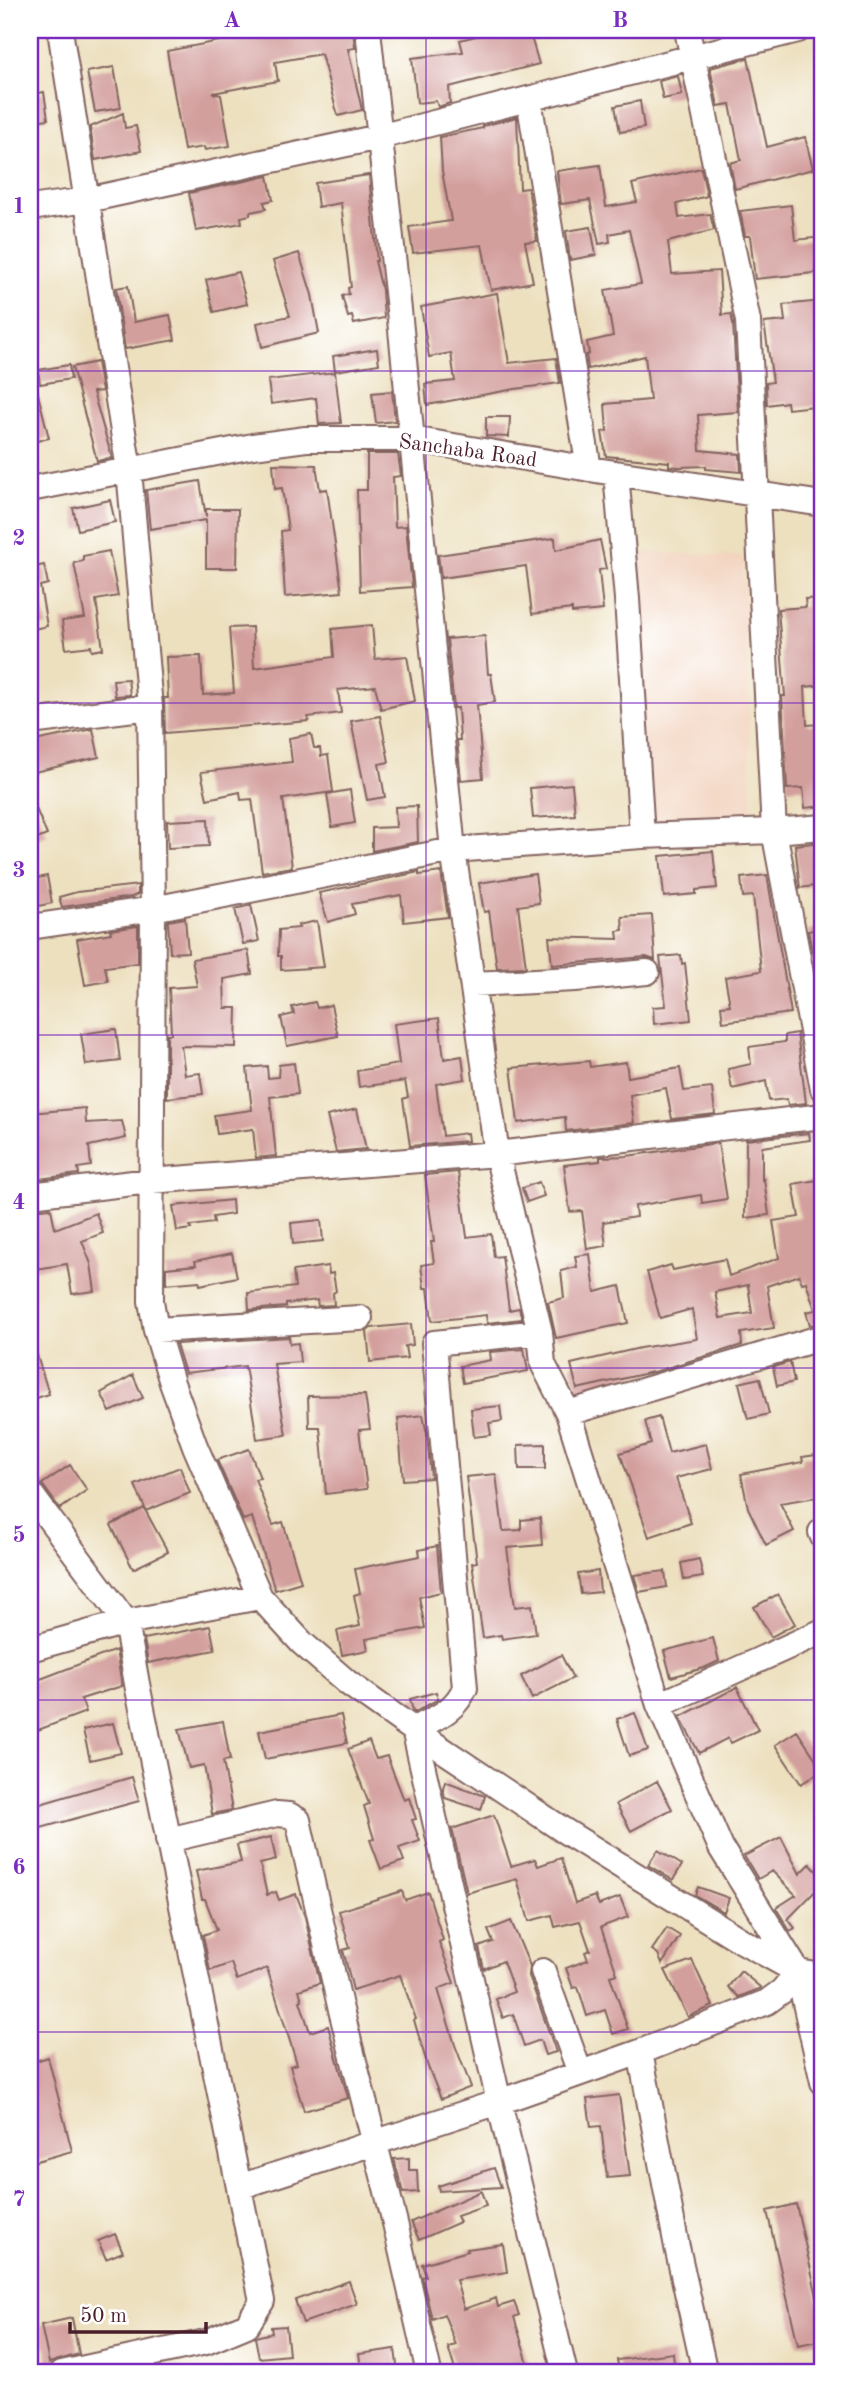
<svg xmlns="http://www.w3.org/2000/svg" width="853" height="2403" font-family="'Old Standard TT',serif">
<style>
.built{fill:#f3d4bf}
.building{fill:#d39f9d;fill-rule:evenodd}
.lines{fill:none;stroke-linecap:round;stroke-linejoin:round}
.minor-casing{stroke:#83635f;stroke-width:28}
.minor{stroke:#fff;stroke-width:24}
.grid{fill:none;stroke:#7b2cbf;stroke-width:2;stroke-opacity:0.55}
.labels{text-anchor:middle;stroke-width:6;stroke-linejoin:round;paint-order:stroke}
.street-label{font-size:21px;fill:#4a1f2b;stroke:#fff}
.neatline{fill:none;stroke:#7b2cbf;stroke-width:2.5}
.grid-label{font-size:23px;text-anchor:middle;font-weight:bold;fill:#7b2cbf}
</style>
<rect width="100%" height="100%" fill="#fff"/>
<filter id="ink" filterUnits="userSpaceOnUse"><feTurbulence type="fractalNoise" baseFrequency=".0143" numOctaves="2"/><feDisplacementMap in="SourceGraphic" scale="14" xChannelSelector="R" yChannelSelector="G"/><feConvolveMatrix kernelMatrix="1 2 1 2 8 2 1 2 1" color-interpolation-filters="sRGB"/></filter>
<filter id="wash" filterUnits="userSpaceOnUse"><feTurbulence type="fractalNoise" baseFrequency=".00686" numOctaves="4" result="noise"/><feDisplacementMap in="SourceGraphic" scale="28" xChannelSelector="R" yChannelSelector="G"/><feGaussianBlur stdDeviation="1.57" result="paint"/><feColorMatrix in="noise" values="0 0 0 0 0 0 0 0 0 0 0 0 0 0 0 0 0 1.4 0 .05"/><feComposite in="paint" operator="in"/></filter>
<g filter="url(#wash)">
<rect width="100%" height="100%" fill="#ede0bf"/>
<path class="built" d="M615,551L743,556L753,819L634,823Z"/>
<g id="blocks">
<path class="building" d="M228,30H269L270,34L292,30H353L355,48L348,49L362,110L338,116L321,54L275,62L278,81L213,93L221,95L230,146L205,150L204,147L184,150L167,51L230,39Z
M500,30H529L539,64L449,87L450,103L438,107L436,101L417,103L412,58L463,52L460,40Z
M748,58L767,147L805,137L813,169L735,189L730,163L741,160L730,104L718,106L710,68Z
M114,67L121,108L95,112L87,72Z
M678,76L682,95L663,99L659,81Z
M44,92L48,119L30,122V95Z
M640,101L644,128L620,132L615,106Z
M123,113L125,128L136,126L141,151L95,160L90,127Z
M517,117L520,189L528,188L537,241L525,242L533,282L491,290L482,245L413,253L409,227L451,221L442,171L440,137L483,128V126Z
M600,165L606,207L637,202L632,184L701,168L707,196L677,204L679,218L710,214L714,230L668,242L672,274L719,271L722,315L731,314L733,323L738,412L698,415L700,450L740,454L741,472L706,469V466L679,467L669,466V462L606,456L602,432L607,431L605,404L650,400L645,356L588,369L586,355L589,354L587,342L613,336L605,290L641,284L629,230L609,234L610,242L599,244L590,200L561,204L557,171Z
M369,175L377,261H375L382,290L384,318L354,324L352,316L348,317L342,296L349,294L348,288L351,287L341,203L318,207L315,183Z
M268,176L273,200L264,202L266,209L250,212V215L241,217L242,223L196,231L189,193Z
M791,205L795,240L823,237V272L755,279L750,236H745L740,211Z
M591,227L596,255L570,260L566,231Z
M299,253L312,295L319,333L262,347L257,323L290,316L273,261Z
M238,272L247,304L214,312L206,280Z
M128,286L134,322L170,315L175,340L125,349L116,288Z
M497,293L509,363L556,358L560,383L515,389L427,405L425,384L455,381L451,353L429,357L421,307Z
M822,301L823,405L788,409L787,402L767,405L766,383L773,382L764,323L785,321L783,305Z
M377,349L379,364L335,371L333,356Z
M97,362L102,391L93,392L112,458L97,461L72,367Z
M69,365L71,379L40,384L38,370Z
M335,372L341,423L319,424L316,398L271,404L268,380Z
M35,382L49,438L30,443V383Z
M392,391L395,421L376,423L372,393Z
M486,417H510L509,437L486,436Z
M367,454H398L401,476L393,477L395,527L406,526L412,587L360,591L357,490H367Z
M273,464L316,465L320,490L327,489L342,592L285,597L281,531L288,530L282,488L275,489Z
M200,481L206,517V509H238L237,568H206V520L150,529L146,490Z
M110,500L115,522L78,530L73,508Z
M555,538L556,550L600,540L606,569L599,570L603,610L572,613V609L532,614L526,566L441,578L438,555Z
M109,551L118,596L96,600L103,649L92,651L91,646L66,649L62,621L85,618L74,563L83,561V556Z
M44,565L48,584L40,586L47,626L30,630V568Z
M823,598V685L805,687L807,725L822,724L823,806L805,808L803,788L787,789L782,696H785L778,609L806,607L805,599Z
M372,625L375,659L407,656L415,701L381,709L375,686L338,690L341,713L308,717L309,721L165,733L164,698H168L166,657L201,656L203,695L234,693L229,628L252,627L254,668L334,657L332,629Z
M485,636L488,674H491L495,702L477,705L483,778L461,780L457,740H460L458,708H454L447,639Z
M128,679L130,695L115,696L113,680Z
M380,716L389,762L379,764L385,797L367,800L351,721Z
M93,729L99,757L30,773V742Z
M311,734L314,748H320L321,756L328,755L333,792L283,799L292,867L262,872L252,799L241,800L240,792L207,799L201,772L292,762L289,738Z
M572,784L575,815L533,818L530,788Z
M350,790L355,823L332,827L327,794Z
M30,794L47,835L30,842Z
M417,806L418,842L372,851V828L396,827L395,807Z
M208,819L209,846L168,848L167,821Z
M823,842V885L800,888L795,845Z
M713,851L717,888L696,890V894L664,897L660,856Z
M419,872V875L441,872L448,917L404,922L401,895L352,904L355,914L328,922L319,893Z
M535,874L539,903L518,906L526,967L497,968L489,911L484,912L479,883Z
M767,875L791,1013L723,1022L721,1006L730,1005L725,977L761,971L753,896L743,897L741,878Z
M47,876L52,903L30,908V880Z
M138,885V894L132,897L62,907L59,897L77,892Z
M251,905L259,941L243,944L235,909Z
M652,915L655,960L646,957L552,965L549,937L618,939L617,931L623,930L622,917Z
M185,918L188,952L170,953L168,921Z
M317,921L324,967L281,970V956H278L279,930L299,928L298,925Z
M138,926V963L105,967L108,981L85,985L77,939L111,933L110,930Z
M823,928V949L812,951L808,931Z
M248,950L252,974L224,979L225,1008H237L236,1047L181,1046L185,1075L200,1073L203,1094L167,1098V1034H171L169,988L197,986L192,959Z
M681,955L682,964L685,963L691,1020L654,1024L653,1007L666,1006L660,957Z
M315,1002L317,1008L331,1005L338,1036L287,1046L281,1017L294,1014L292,1007Z
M439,1018L444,1059L462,1056L465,1079L436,1084L443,1136L467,1133L468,1141L410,1146L403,1099L408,1097L405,1081L359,1087L357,1071L399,1064L394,1024Z
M116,1029L120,1061L86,1065L81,1034Z
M797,1033L806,1103L788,1105L787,1099L769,1101L766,1081L732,1089L728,1069L751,1064L749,1047L785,1042V1035Z
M589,1061L590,1067L626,1062L628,1077L680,1068L684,1091L712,1088L715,1114L672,1119L666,1088L630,1095L634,1123L566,1131L565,1117L518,1123L511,1068Z
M294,1063L298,1094L270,1097L276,1156L256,1158L253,1129L217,1134L214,1115L252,1110L247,1068L267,1066L268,1078L278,1077L279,1065Z
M85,1108L86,1123L122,1121L126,1138L89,1146L91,1166L78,1168L79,1174L30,1180V1113Z
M357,1109L366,1149L336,1152L327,1116Z
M809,1133L810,1140L762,1147V1180L764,1179L769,1215L745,1218L746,1140Z
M718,1143L727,1199L702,1203L701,1195L635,1206L636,1217L603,1222L606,1246L587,1249L582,1211L570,1212L564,1165L600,1161V1157L627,1156Z
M458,1172L467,1237L491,1234L494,1257L502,1256L509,1310L519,1308L522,1319L487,1323L486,1315L432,1321L428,1288H424L421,1265L434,1263L431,1242H434L425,1175Z
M823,1179V1323L810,1325L806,1312L815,1310L806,1282L802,1283L799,1275L767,1286L774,1328L741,1333L742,1345L657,1371L577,1389L571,1364L640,1348L697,1339L692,1309L660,1318L647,1272L671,1265L673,1270L725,1259L729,1276L779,1258L773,1221L799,1217L793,1184ZM748,1285L752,1313L720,1318L715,1292Z
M539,1182L544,1196L527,1202L522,1188Z
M232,1200L233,1214L213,1217L214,1223L190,1226L191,1229L177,1231L173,1206Z
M51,1208L55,1229L96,1213L103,1233L82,1241L91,1264L95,1291L72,1294L67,1264L30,1270V1210Z
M321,1220L323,1241L293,1244L291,1223Z
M232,1253L237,1277L200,1285L199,1281L166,1284V1268L196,1265L195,1261Z
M590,1254L595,1292L620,1286L628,1323L556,1338L548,1302L564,1298L561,1271L577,1267L575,1256Z
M328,1266L329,1274L333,1273L336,1291L333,1293L334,1305L318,1306L317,1300L286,1304V1307L249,1310L248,1293L295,1287L293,1271Z
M411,1324L413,1345L405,1346L407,1358L370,1362L367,1331L371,1328Z
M289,1337L290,1344L298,1343L300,1362L274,1364L286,1435L257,1439L245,1366L185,1373L176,1344Z
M33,1343L49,1394L30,1400V1344Z
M524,1349L528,1371L463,1383L460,1366L491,1360L490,1352Z
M790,1362L794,1382L777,1386L773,1367Z
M133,1375L143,1398L110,1412L101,1393Z
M760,1378L769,1414L748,1419L739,1383Z
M365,1395L370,1429L359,1430L367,1489L326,1494L320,1427H309L308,1396Z
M500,1406L502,1421L489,1423L491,1435L474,1437L471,1409Z
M423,1415L427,1434L431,1478L403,1480L398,1418Z
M659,1417L669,1453L706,1444L712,1469L676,1478L691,1523L649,1537L620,1453L651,1444L645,1421Z
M545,1444V1469H519L518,1445Z
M249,1449L260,1478L255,1479L273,1525L283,1522L301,1582L275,1590L252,1517L243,1520L217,1460Z
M823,1454V1496L780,1503L794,1531L766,1545L748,1508L741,1474L803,1462L802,1457Z
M70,1465L87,1490L60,1509L42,1484Z
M180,1467L190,1493L146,1511L135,1485Z
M496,1474L503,1531L521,1530V1520L540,1518L542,1545L507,1548L515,1607L532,1605L536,1634L502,1639L501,1635L483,1638L472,1563L477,1562L466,1477Z
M144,1508L168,1552L133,1569L111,1525Z
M437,1546L441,1592L419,1597L425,1628L366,1639L368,1650L342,1655L337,1631L360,1626L354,1595L360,1593L355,1569L420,1556L419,1550Z
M699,1559L703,1577L684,1580L681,1563Z
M598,1571L600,1592L581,1594L578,1574Z
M665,1571L667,1587L639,1592L634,1575Z
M778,1594L795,1624L771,1637L754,1607Z
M210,1626L215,1650L148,1663L144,1639Z
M713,1638L719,1661L704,1668L671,1677L664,1651Z
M116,1650L122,1686L81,1699L86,1712L30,1733V1683Z
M561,1655L573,1678L532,1699L521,1676Z
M737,1687L758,1730L731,1743L728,1738L699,1753L680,1717Z
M436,1692L438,1699L415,1712L413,1711L410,1699Z
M635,1713L648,1750L629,1756L617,1719Z
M341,1715L347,1743L265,1759L259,1731Z
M223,1721L230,1760L223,1761L232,1810L212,1814L204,1765L189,1768L179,1729Z
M113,1723L121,1753L90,1760L83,1730Z
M797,1731L823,1770L801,1784L775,1745Z
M369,1741L376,1759L387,1756L404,1800L409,1798L416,1819L412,1820L420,1841L399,1848L404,1861L381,1869L370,1840L374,1839L364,1806L369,1804L348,1749Z
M132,1777L139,1801L30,1831V1807Z
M445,1781L485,1796L481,1810L445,1798L443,1788Z
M657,1781L672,1809L631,1831L616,1804Z
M494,1815L511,1866L535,1859L538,1866L561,1858L575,1903L595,1896L599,1905L620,1897L628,1917L601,1927L617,1974L610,1976L628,2029L613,2034L605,2010L587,2016L578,1987L573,1988L566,1968L588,1960L585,1952L590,1950L580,1921L555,1927L552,1915L529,1921L517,1879L467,1893L452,1829Z
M271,1837L276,1860L260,1864L267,1895L276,1892L279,1900L296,1894L305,1917L320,1983L299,1990L302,2000L300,2001L310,2032L328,2026L348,2098L304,2111L290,2066L297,2064L267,1968L237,1980L231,1963L210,1971L203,1935L217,1930L205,1899H202L196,1871L241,1862L237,1845Z
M781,1837L800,1874L810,1864L823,1878V1883L788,1919L795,1928L790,1931L776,1908L796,1895L772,1871L758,1879L744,1856Z
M658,1850L682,1865L673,1880L648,1865Z
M698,1887L729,1898L724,1912L695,1895Z
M402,1891L405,1900L428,1892L443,1940L439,1942L454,1983L438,1989L455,2045L471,2087L441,2099L428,2067L414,2020L416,2019L400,1975L353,1990L343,1950L350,1948L339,1911Z
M511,1921L530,1966L529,1976L556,2052L545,2055L540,2040L524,2046L513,2014L503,2018L496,1999L514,1992L503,1961L484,1969L479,1947L493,1942L488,1930Z
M667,1928L680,1936L662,1964L658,1954L652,1950Z
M692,1960L713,2006L688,2017L665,1970Z
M741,1971L761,1988L739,1997L728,1987Z
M48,2057L72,2151L30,2163V2063Z
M619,2095L630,2176L607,2178L601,2126L591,2127L587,2099Z
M409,2158V2170H417L418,2192L403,2193L394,2159Z
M494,2168L501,2187L439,2191L438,2186Z
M481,2191L486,2206L457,2216L460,2222L419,2240L411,2222Z
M796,2204L823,2323V2340L798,2345L767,2211Z
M115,2234L123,2252L106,2259L98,2241Z
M503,2244L507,2272L456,2280L464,2309L496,2298L498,2307L514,2302L519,2315L514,2317L531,2373H456L448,2347L456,2345L444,2314L432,2319L422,2277L426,2276L422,2264L468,2251L467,2249Z
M349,2281L357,2304L303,2323L295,2300Z
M72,2318L79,2354L49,2363L41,2325Z
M286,2326L289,2355L259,2358L255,2337L272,2333L271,2327Z
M395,2349L398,2373H362L359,2354Z
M673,2353L675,2373H620L617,2360Z"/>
</g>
</g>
<g filter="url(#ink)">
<use href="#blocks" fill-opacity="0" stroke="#83635f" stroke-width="2"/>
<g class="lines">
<g class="minor-casing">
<path id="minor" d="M60,30L129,470L150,707L153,909L151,1301L156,1330L172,1383L195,1446L260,1597L302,1643L348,1683L431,1742L563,1830L742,1941L798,1972L823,1976
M368,30L399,310L453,850L497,1154L540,1332L543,1364L568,1413L659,1705L721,1848L798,1972L823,2082
M687,30L748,321L774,831L823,1089
M529,99L589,469
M30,208L87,200L379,137L798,30
M616,473L627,599L642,836
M30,489L253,446L306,439H412L602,471L823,504
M30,722L150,707
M30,927L153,909L453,850L642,836L774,831L823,827
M473,984L575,979L647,972
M30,1195L150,1181L497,1154L823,1116
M156,1330L360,1318
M540,1332L434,1343L465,1688C455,1711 436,1718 414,1729L499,2102L565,2373
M568,1413L823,1337
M30,1493L126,1622L137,1684L262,2301L247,2325L206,2342L62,2373
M821,1532L823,1537
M30,1649L126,1622L260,1597
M659,1705L823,1631
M168,1840L277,1814L289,1815L298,1820L340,2006L395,2223L429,2373
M543,1971L580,2073
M640,2052L677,2247L705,2373
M239,2187L499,2102L640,2052L767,2002L782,1991L798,1972"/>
</g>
<use href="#minor" class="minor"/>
</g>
</g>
<path class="grid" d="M426,30V2373M30,371H823M30,703H823M30,1035H823M30,1368H823M30,1700H823M30,2032H823"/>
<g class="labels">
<g class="street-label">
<text transform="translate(468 450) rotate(8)" y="7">Sanchaba Road</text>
</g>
</g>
<rect width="853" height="2403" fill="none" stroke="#fff" stroke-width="77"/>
<path d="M70 2322v10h136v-10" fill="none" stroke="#4a1f2b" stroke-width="3.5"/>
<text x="80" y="2322" font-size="21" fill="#4a1f2b" stroke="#ffffff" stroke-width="5" paint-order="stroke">50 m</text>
<rect x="38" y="38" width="776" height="2326" class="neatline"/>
<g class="grid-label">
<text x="232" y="27">A</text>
<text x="620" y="27">B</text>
<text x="19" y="213">1</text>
<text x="19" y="545">2</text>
<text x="19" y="877">3</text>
<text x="19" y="1209">4</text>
<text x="19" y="1542">5</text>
<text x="19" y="1874">6</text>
<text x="19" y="2206">7</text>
</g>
</svg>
